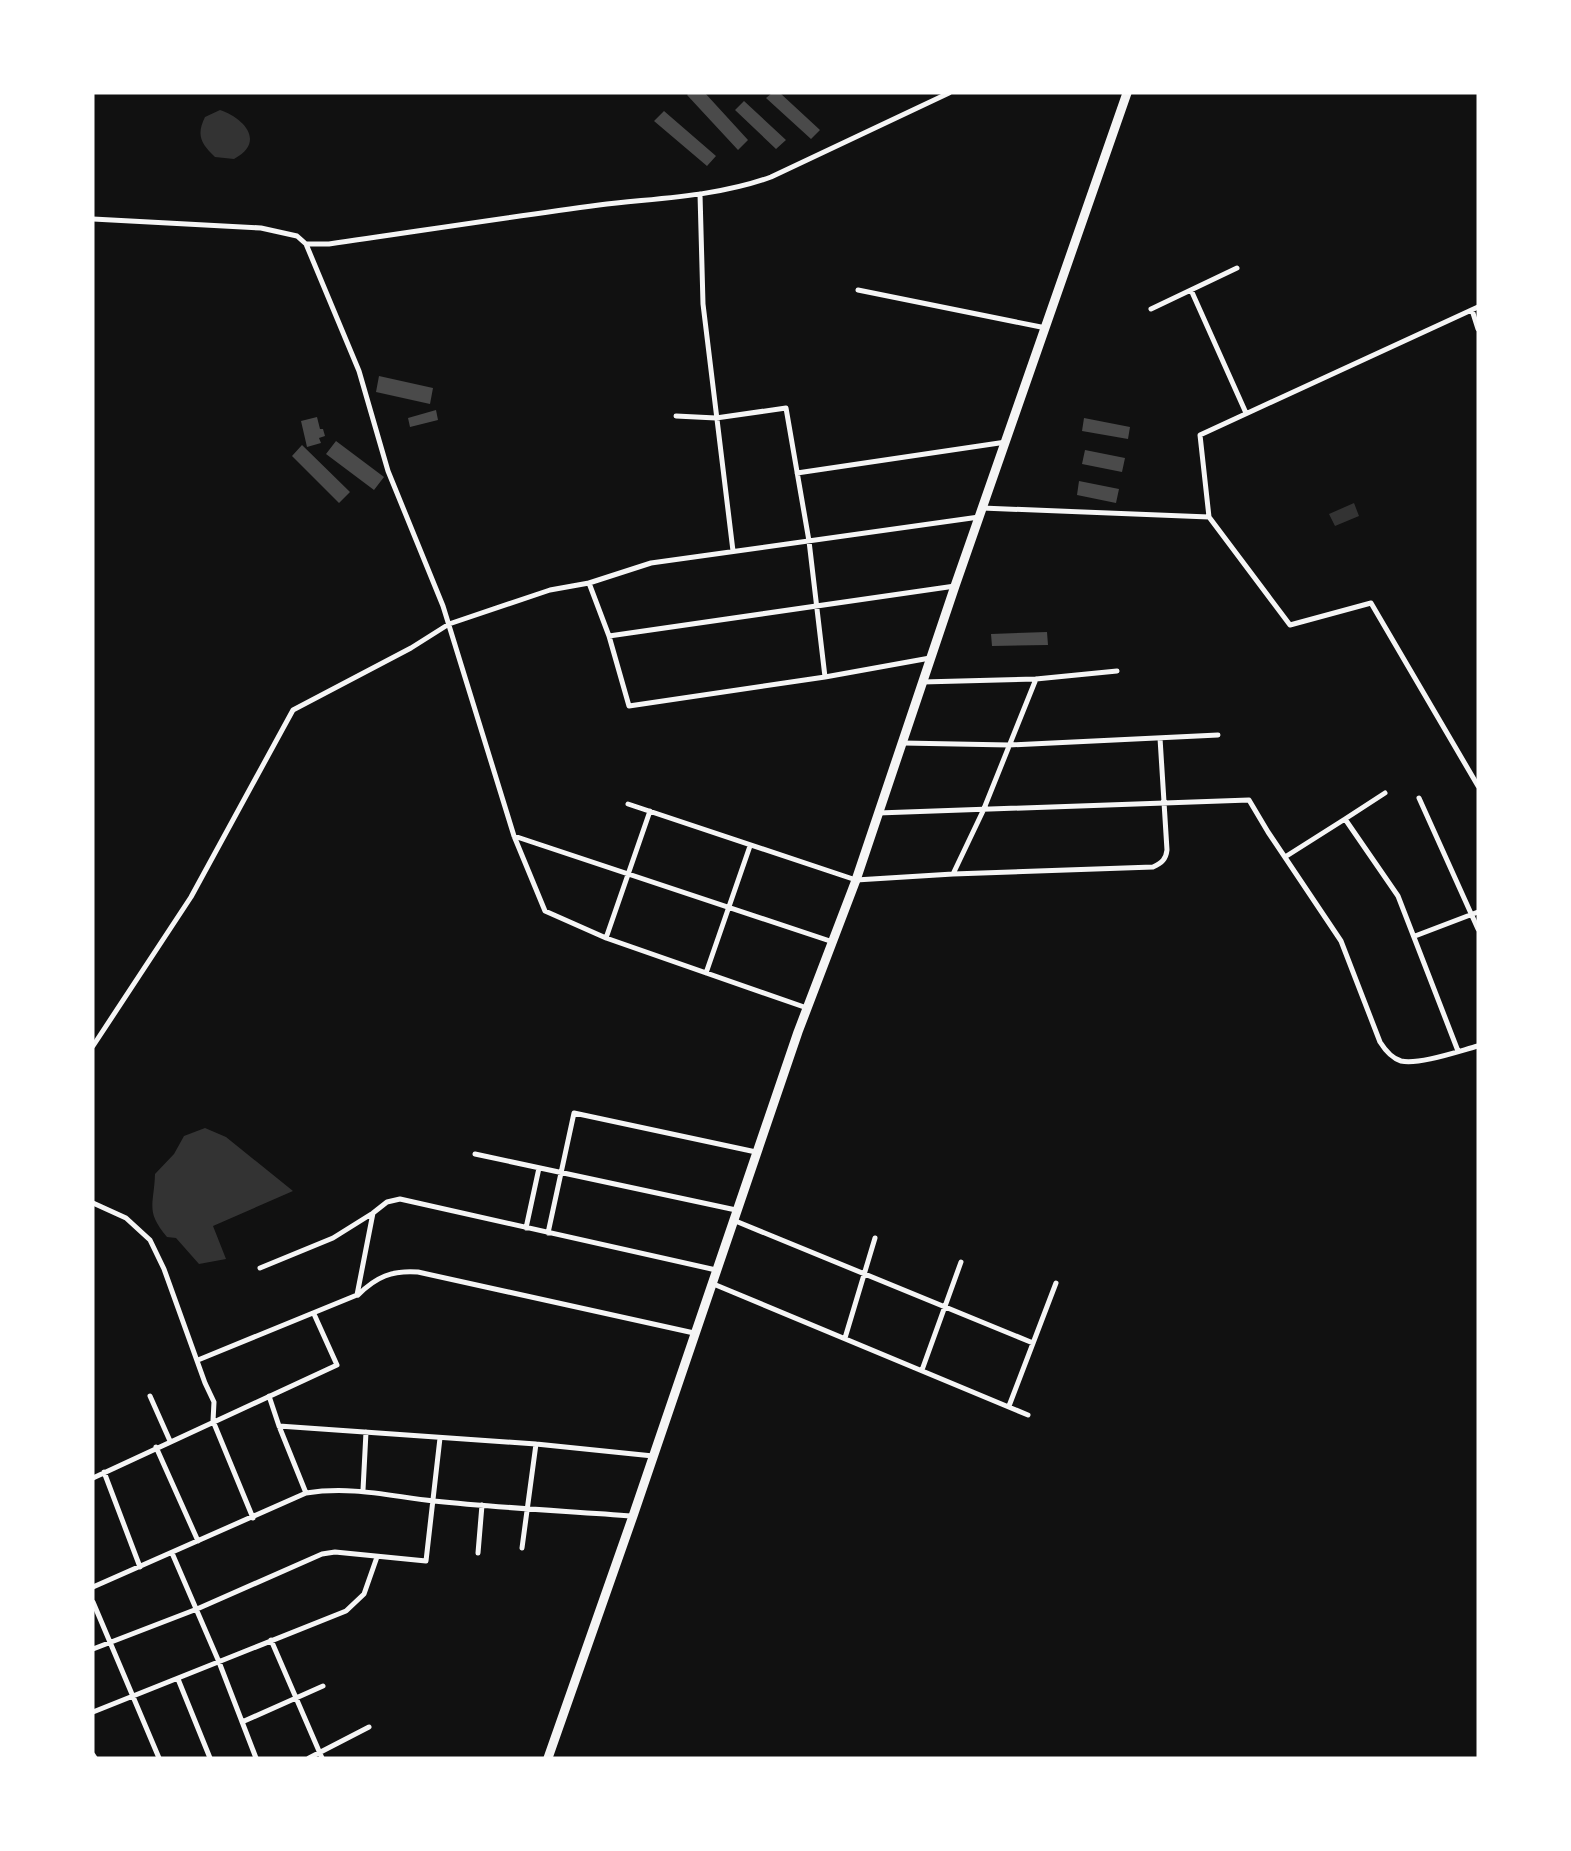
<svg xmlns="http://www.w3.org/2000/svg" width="1571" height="1851" font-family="'Titillium Web',sans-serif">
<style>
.water{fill:#333}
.building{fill:#4a4a4a}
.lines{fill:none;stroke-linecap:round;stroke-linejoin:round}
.minor{stroke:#f5f5f5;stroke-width:5}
.primary{stroke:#f5f5f5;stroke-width:9}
</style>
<rect width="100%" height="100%" fill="#111"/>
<path class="water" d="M220,110C244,118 266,142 234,159L215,157C201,144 196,135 205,117Z
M1354,503L1359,516L1335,526L1329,514Z
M205,1128L226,1137L293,1191L213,1226L226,1259L199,1264L176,1238L167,1237C145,1211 154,1205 155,1174L174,1154L184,1136Z"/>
<path class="building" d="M689,93H705L748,140L738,150L687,95Z
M772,93H780L820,130L811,139L766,98Z
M744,101L786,140L776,149L735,110Z
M664,111L716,156L707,166L654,121Z
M379,376L433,388L430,404L376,392Z
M436,410L438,420L410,427L408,418Z
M317,417L320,429H323L325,436L319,438L321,443L307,447L301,421Z
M1084,418L1130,427L1128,439L1082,431Z
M336,441L384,477L374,490L326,454Z
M302,445L350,492L339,503L292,456Z
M1085,450L1125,458L1122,472L1082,464Z
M1079,481L1119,489L1116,503L1077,495Z
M1047,632L1048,645L992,646L991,634Z"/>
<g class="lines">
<path class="minor" d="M700,194L703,304L733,551
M93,219L261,228L297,236L306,244H329C419,231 509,217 599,205C656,198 716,197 771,177L949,93
M306,244L359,371L388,471L443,606L514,836L545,911L606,938
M858,290L1046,328
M1191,290L1246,413
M1478,307L1200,435L1209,517L1290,625L1371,603L1478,786
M1151,309L1237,268
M1472,310L1478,329
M676,416L716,418L786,408L809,541L825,677
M797,473L1006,442
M982,508L1209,517
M589,583L651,563L979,517
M609,636L955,586
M922,682L1036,679L1117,671
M903,743L1009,745L1218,735
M1419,798L1478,929
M628,804L856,880L953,874L983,811L1036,679
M650,811L606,938L807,1008
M878,813L1249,800L1268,832L1341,941L1380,1042C1385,1050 1391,1058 1401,1061C1419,1065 1459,1051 1478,1046
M1345,819L1385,793
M514,836L833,942
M1285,857L1345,819L1398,896L1458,1051
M953,874L1153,867C1162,863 1166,859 1167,850L1160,738
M1415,936L1478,912
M706,973L750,846
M93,1046L191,897L293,710L411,648L449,624L550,590L589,583L609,636L629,706L825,677L930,658
M475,1154L736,1210
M93,1203L126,1218L150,1240L164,1269L205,1383L214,1402L213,1421L253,1518
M733,1220L1033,1343
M526,1228L539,1168
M548,1233L574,1113L756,1152
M260,1268L333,1238L373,1213
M711,1283L1028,1415
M358,1295C376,1277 392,1270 418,1272L694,1333
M845,1338L875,1238
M198,1360L357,1295L373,1213L387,1202L400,1199L716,1270
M922,1370L961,1262
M150,1396L170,1441
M269,1396L279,1426L306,1493
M1009,1406L1056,1283
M279,1426L536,1444L653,1456
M156,1447L198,1541
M104,1472L140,1567
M93,1478L337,1365L314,1314
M363,1490L366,1432
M522,1548L536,1444
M172,1553L219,1662L256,1758
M478,1553L482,1505
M93,1587L306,1493C352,1486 389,1496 434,1501C500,1508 567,1511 633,1516
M93,1602L159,1758
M271,1640L322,1758
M93,1649L197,1609L322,1554L335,1552L426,1561L440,1438
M178,1679L210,1758
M93,1712L346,1611L364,1594L377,1557
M242,1722L323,1686
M93,1755L95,1758
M309,1758L369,1727"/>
<path class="primary" d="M548,1758L633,1516L798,1032L856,880L955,586L1127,93"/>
</g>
<rect width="1571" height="1851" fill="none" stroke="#ffffff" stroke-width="189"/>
</svg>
